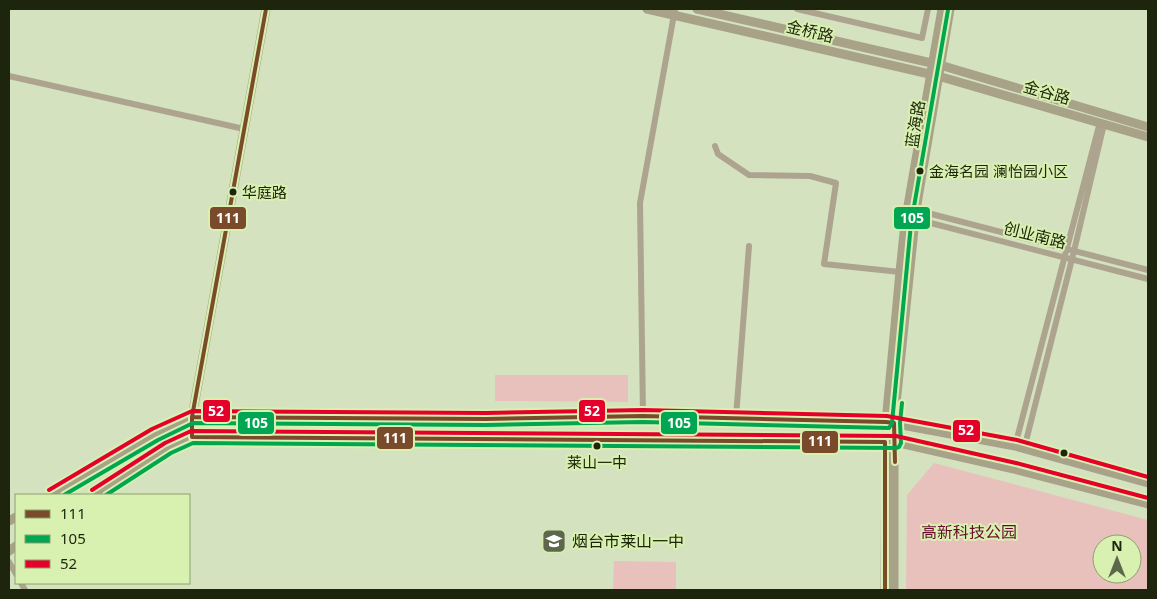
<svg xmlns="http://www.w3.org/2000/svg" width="1157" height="599" font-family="'Noto Sans','Noto Sans SC',sans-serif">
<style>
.green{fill:#e8c1bc;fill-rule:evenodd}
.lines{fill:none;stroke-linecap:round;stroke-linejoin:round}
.street{stroke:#aca48f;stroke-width:6}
.secondary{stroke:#a8a289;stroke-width:9}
.bus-1-casing{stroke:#d9f1b0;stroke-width:8}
.bus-2-casing{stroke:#d9f1b0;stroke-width:8}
.bus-3-casing{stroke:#d9f1b0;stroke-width:8}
.bus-1{stroke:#7a4b2a;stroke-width:4}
.bus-2{stroke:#00a651;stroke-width:4}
.bus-3{stroke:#e4002b;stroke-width:4}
.bus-dot{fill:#1d250c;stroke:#d9f1b0;stroke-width:2}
.labels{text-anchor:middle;stroke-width:4;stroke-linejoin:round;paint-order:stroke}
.bus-label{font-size:15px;fill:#1d250c;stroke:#d9f1b0;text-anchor:start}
.street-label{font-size:16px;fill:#1d250c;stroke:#d9f1b0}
.park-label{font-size:16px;fill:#690c30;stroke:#d9f1b0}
.poi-label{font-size:16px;fill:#1d250c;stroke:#d9f1b0;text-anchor:start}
.line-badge{stroke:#d9f1b0;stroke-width:2}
.badge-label{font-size:14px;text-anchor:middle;font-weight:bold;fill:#fff}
</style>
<rect width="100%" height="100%" fill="#d5e2bf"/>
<path class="green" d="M495,375H628V402L495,401Z
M934,463L1148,520V590H906L907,495ZM1102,544H1132V574H1102Z
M614,561L676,562V590H613Z"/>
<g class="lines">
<path class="street" d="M797,9L922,38L928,9
M9,76L244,129
M715,146L718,154L749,175L810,176L836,183L824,264L900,272
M916,210L1148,270
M915,219L1148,279
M643,416L640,203L675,9
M736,417L749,246
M1015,446L1100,122
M1024,449L1074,251L1104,124
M9,562L16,574
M21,583L25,590"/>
<path class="secondary" d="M647,9L938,76L1148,137
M697,9L940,65L1148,127
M486,419V438
M192,437V417L266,9
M52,495L155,434L192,417L486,419L643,416L886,422L1015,446L1148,483
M95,495L168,448L192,437L895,442L1014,469L1148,504
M9,521L16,517
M9,551L16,546
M885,590L886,422L900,272L905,223L942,9
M894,590V423L916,210L950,9"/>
<g class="bus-1-casing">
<path id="bus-1" d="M266,9L192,417V437L885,442V590
M192,417L486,419L643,416L886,422L894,423L895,462"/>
</g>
<g class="bus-2-casing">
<path id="bus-2" d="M64,495L158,440L193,423L486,425L643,422L889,428L892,423L911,224L948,10
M106,495L171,453L193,443L896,448L899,447L901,443L900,423L902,403"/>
</g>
<g class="bus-3-casing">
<path id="bus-3" d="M49,490L152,429L192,411L486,413L643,410L887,416L1017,440L1148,477
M92,490L165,443L191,431L896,436L1016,463L1148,498"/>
</g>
<use href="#bus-1" class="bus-1"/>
<use href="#bus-2" class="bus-2"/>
<use href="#bus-3" class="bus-3"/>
</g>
<defs>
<g id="school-square" transform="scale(1.25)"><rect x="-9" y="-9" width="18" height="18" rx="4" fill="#5d674b" stroke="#d9f1b0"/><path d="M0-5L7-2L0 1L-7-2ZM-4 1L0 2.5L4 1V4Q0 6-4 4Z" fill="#fff"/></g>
</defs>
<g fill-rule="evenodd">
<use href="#school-square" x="554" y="541"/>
</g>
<g class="bus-dot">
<circle cx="920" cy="171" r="4.5"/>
<circle cx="233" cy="192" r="4.5"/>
<circle cx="597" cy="446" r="4.5"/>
<circle cx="1064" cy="453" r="4.5"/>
</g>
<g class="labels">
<g class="bus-label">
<text x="929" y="177">金海名园 澜怡园小区</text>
<text x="242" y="198">华庭路</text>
<text x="597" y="468" text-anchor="middle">莱山一中</text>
</g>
<g class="street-label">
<text transform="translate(810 31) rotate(13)" y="6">金桥路</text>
<text transform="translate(1047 92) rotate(16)" y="6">金谷路</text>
<text transform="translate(915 124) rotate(-81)" y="6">蓝海路</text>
<text transform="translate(1035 235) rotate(14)" y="6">创业南路</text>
</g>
<g class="park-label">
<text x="969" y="538">高新科技公园</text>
</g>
<g class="poi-label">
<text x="572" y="547">烟台市莱山一中</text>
</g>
</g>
<g class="line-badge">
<rect x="893" y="206" width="38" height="24" rx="5" fill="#00a651"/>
<rect x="209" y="206" width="38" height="24" rx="5" fill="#7a4b2a"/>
<rect x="578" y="399" width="28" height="24" rx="5" fill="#e4002b"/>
<rect x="202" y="399" width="29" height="24" rx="5" fill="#e4002b"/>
<rect x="660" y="411" width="38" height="24" rx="5" fill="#00a651"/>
<rect x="237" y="411" width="38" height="24" rx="5" fill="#00a651"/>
<rect x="952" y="419" width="29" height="24" rx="5" fill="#e4002b"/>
<rect x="376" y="426" width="38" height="24" rx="5" fill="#7a4b2a"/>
<rect x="801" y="430" width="38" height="24" rx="5" fill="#7a4b2a"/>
</g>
<g class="badge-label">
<text x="912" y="223">105</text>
<text x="228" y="223">111</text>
<text x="592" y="416">52</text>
<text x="216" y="416">52</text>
<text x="679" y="428">105</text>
<text x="256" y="428">105</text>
<text x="966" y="435">52</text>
<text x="395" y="443">111</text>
<text x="820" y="446">111</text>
</g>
<rect width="1157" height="599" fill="none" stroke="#1d250c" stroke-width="20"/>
<rect x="15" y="494" width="175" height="90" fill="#d9f1b0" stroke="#8e9f6e"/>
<rect x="25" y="510" width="25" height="8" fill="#7a4b2a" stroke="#8e9f6e"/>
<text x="60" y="519" font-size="15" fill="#1d250c">111</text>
<rect x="25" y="535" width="25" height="8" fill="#00a651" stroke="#8e9f6e"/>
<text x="60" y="544" font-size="15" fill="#1d250c">105</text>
<rect x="25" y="560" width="25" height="8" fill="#e4002b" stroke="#8e9f6e"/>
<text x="60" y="569" font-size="15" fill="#1d250c">52</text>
<g transform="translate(1117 559)"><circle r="24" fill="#d9f1b0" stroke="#8e9f6e"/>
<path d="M0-4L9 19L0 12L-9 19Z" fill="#5d674b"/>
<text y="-8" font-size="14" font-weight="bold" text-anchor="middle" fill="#1d250c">N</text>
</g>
</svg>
